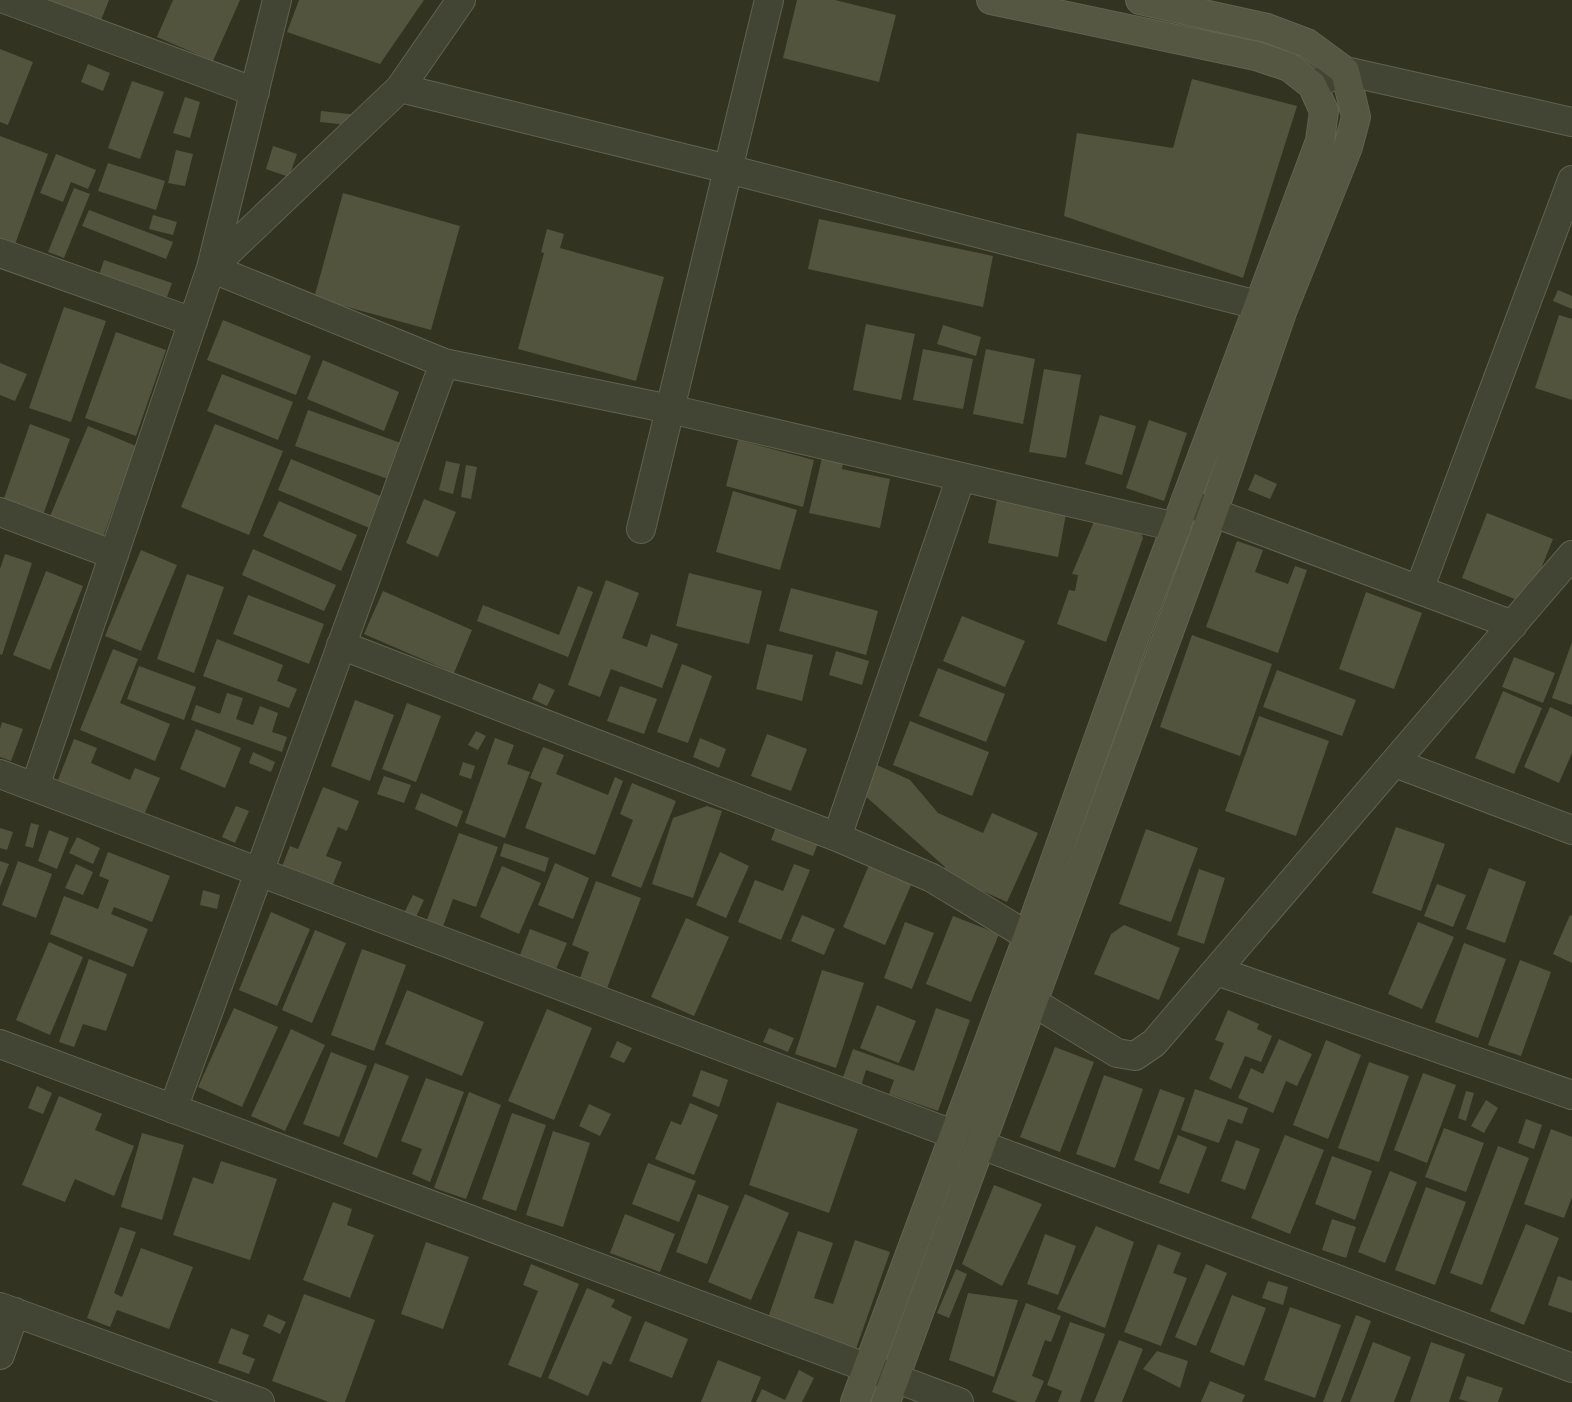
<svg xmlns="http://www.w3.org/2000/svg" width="1572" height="1402" font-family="'Alegreya Sans',sans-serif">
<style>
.building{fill:#52543d}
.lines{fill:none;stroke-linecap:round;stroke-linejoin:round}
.street-casing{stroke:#616351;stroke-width:30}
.secondary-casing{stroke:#616351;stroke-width:30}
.street{stroke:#434534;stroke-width:28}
.secondary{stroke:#555742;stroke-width:28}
</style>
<rect width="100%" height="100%" fill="#323421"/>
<path class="building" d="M48,0H109L101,20Z
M173,0H240L213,61L157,37Z
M299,0H424L380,64L287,32Z
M797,0H835L896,15L879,82L783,58Z
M0,49L33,62L8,125L0,122Z
M88,64L110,73L103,91L81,82Z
M1192,79L1297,106L1243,278L1064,216L1077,133L1173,148Z
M132,81L164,92L140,159L108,148Z
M185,97L200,102L190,138L173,133Z
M321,111L358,115L357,126L320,122Z
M0,136L48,154L14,247L0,242Z
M273,146L297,154L289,177L266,169Z
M176,150L193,154L185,186L168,183Z
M56,154L96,170L88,189L71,182L63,202L40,193Z
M108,163L165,181L156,210L98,191Z
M74,188L90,194L64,258L48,252Z
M343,193L460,226L431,330L314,298Z
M89,210L173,242L166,259L82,226Z
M153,215L177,222L173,235L149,229Z
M819,219L993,256L983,307L808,269Z
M547,229L564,234L560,248L664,277L636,381L518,349L544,253L541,252Z
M104,260L172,283L167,297L99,275Z
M1558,290L1572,296V309L1553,301Z
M64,307L106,321L71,422L29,408Z
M1559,315L1572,319V400L1535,388Z
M223,320L311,356L296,395L207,360Z
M866,324L915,334L901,400L853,390Z
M943,325L981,337L976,356L937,344Z
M116,332L166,350L136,436L85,418Z
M923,349L973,359L963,409L913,400Z
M986,349L1035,359L1023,424L973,414Z
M323,360L399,392L384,431L307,399Z
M0,363L27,374L15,401L0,395Z
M1044,369L1081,375L1066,458L1029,452Z
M222,374L293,402L278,440L207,411Z
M308,410L401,443L388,479L295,446Z
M1100,415L1136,426L1122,475L1085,464Z
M1149,420L1187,433L1164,501L1126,488Z
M30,424L70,439L42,518L2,504Z
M215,424L283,451L249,535L181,507Z
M88,426L136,446L101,543L48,521Z
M738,440L814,460L803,507L726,486Z
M822,458L843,463L842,469L890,479L880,528L809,513Z
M291,459L385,498L372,529L278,490Z
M446,461L460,464L453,494L439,490Z
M466,465L477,467L471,499L461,497Z
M1255,474L1277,484L1270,499L1248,490Z
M733,491L797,510L780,570L716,552Z
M998,494L1067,509L1058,557L988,543Z
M424,499L456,512L438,557L406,543Z
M279,501L357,535L341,571L263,536Z
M1487,513L1553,539L1527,604L1462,578Z
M1095,519L1137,522L1143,538L1106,642L1057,624L1069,590L1075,591L1078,575L1072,574Z
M1237,541L1263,550L1255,572L1288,584L1295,566L1307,570L1278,653L1206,627Z
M253,549L336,585L324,611L242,575Z
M141,550L177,565L141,651L105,636Z
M5,554L32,563L2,655L0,654V569Z
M46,571L83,586L50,670L13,655Z
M689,573L762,591L749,644L676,626Z
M187,574L224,587L194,673L157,659Z
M606,580L639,593L622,638L647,647L651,634L678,644L662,688L611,669L600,697L568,685Z
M578,586L593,592L568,657L477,621L483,605L559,635Z
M791,588L878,611L866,655L779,631Z
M383,591L472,630L454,673L364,634Z
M1366,592L1422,613L1394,689L1339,669Z
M248,595L324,624L309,664L233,634Z
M962,616L1025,641L1005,687L943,661Z
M1192,635L1272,664L1240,756L1160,727Z
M217,639L283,665L277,681L297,689L289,708L203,676Z
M1572,642V705L1552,698Z
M767,644L813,655L802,701L756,689Z
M113,649L138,659L120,703L170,724L155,761L80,730Z
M836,651L869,661L862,685L829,675Z
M1514,657L1555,673L1543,703L1502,687Z
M682,664L712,676L688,743L657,732Z
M139,666L196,687L184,720L127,699Z
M938,668L1005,694L986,742L919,716Z
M1277,670L1356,700L1342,736L1263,707Z
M539,683L555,690L547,706L532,699Z
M620,686L657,699L644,734L607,721Z
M1503,691L1542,708L1514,774L1475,758Z
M227,693L243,698L236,719L253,725L260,706L278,713L272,732L287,737L282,752L191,720L196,705L220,714Z
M355,700L394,715L370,781L331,766Z
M407,703L441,716L416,782L382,769Z
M1550,707L1572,717V753L1559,783L1524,767Z
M1259,716L1329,741L1296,836L1225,811Z
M910,721L989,752L972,796L893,765Z
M2,722L23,729L11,761L0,757V729Z
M196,729L241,748L225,788L180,769Z
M476,731L486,736L478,750L468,745Z
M767,734L807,749L791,791L751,776Z
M495,738L514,745L507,764L530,772L505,838L465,823Z
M700,738L726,749L719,768L693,757Z
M74,739L97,748L91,763L130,780L135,768L160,778L144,815L58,780Z
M543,747L564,755L556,774L608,795L615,777L623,781L595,855L525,828L542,783L530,778Z
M253,752L275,762L271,772L249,763Z
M463,762L475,766L471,779L459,775Z
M877,765L910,780L938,813L983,833L992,813L1038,833L1007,902L942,873L945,867L863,794Z
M384,776L411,785L404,803L377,794Z
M632,783L676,801L641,888L611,876L633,820L620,814Z
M323,787L359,801L347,831L338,827L326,856L342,862L331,889L281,869L290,846L298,849Z
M421,793L463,811L457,827L415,809Z
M236,806L249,811L235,843L222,837Z
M707,806L722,811L693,898L652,884L673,818Z
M778,822L820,838L813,856L771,840Z
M31,823L39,825L33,848L25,846Z
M1396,827L1445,844L1421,911L1372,893Z
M0,828L13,832L7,850L0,848Z
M1146,829L1198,848L1171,922L1119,904Z
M49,830L69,838L57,869L38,861Z
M459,833L498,847L476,907L453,899L441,932L425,925Z
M77,837L100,848L93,864L69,853Z
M504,843L549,858L545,872L500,856Z
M108,852L170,876L152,922L114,907L111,914L148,929L133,967L50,934L64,896L98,909L109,880L99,876Z
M720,852L749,866L726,918L696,905Z
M0,861L9,864L0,887Z
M18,861L52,874L36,918L2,905Z
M555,863L589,878L573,919L538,905Z
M76,864L93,872L83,895L65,888Z
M794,864L810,870L781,940L738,922L755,880L783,891Z
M869,865L912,883L885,945L843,927Z
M502,866L541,883L519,934L480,917Z
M1489,868L1526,882L1505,943L1466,929Z
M1199,869L1225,878L1204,944L1177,935Z
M596,881L641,898L606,991L579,981L589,952L572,945Z
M1437,884L1466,895L1453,927L1424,916Z
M203,890L220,895L217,909L200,905Z
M413,895L424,900L415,919L404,913Z
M271,912L310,929L277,1006L239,990Z
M802,915L835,929L824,955L791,941Z
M1570,915L1572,916V963L1553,954Z
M953,916L999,934L971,1002L926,984Z
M686,918L729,937L694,1016L651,997Z
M905,922L934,933L912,989L884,978Z
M1418,922L1454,937L1422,1009L1388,994Z
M1124,925L1180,948L1159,1000L1094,974L1111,934Z
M530,929L567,943L556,969L520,955Z
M315,930L346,943L312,1023L282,1010Z
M49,942L83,957L50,1035L16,1020Z
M1464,943L1506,959L1478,1038L1435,1022Z
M362,949L406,965L374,1051L331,1035Z
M89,959L127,974L106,1031L83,1024L74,1047L59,1042Z
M1520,960L1551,972L1521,1056L1488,1045Z
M822,970L864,983L836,1068L795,1054Z
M407,990L484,1022L462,1076L385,1044Z
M877,1005L916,1021L899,1063L860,1048Z
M234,1008L278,1027L242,1107L198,1087Z
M936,1008L970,1020L938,1111L889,1094L894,1080L866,1070L861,1086L842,1080L853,1049L914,1071Z
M547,1009L592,1028L554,1120L508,1101Z
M1228,1010L1259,1024L1257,1029L1272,1036L1261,1062L1245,1056L1231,1089L1209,1079L1224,1043L1215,1040Z
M769,1028L794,1038L788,1052L763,1042Z
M291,1029L325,1045L285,1131L251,1116Z
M1279,1039L1312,1054L1297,1086L1286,1081L1273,1113L1238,1098L1251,1068L1263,1074Z
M1326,1040L1361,1055L1328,1139L1293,1125Z
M617,1041L632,1048L624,1063L610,1057Z
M1055,1047L1094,1062L1060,1152L1020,1137Z
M331,1052L367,1066L339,1137L303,1124Z
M1369,1062L1409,1076L1379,1162L1338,1148Z
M375,1063L409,1076L377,1158L343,1144Z
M701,1070L728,1080L719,1107L692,1096Z
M1423,1073L1456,1085L1427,1163L1394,1150Z
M1104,1075L1143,1089L1115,1168L1076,1154Z
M426,1078L464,1092L430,1182L412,1174L422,1149L401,1141Z
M37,1086L52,1093L43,1114L28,1108Z
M1160,1089L1185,1098L1159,1170L1134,1160Z
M1195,1089L1248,1108L1242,1124L1228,1119L1219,1143L1181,1130Z
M1466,1091L1474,1093L1466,1121L1458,1118Z
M469,1092L501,1105L466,1199L434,1188Z
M59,1096L102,1114L95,1130L134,1146L114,1196L75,1179L65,1202L22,1185Z
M1486,1100L1498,1108L1484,1133L1471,1126Z
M777,1102L858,1129L829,1213L749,1185Z
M690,1103L718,1115L694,1175L655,1159L671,1121L681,1125Z
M589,1104L611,1114L600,1136L579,1126Z
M512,1113L546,1125L516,1211L482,1199Z
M1526,1119L1542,1125L1534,1149L1518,1143Z
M1444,1128L1484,1143L1466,1192L1425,1177Z
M1551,1129L1572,1137V1197L1564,1218L1524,1204Z
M553,1131L590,1143L563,1227L526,1215Z
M142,1133L184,1145L162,1220L121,1207Z
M1178,1135L1207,1147L1189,1194L1159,1183Z
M1285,1135L1324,1150L1290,1234L1251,1218Z
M1236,1140L1260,1149L1245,1190L1221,1181Z
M1498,1146L1529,1158L1482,1285L1450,1273Z
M1332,1156L1372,1171L1355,1220L1315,1204Z
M221,1161L277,1179L250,1260L173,1235L193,1177L213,1184Z
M648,1163L696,1181L679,1222L632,1204Z
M1390,1171L1417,1182L1385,1263L1358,1252Z
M994,1185L1042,1204L1002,1286L962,1264Z
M1426,1187L1466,1202L1435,1285L1395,1270Z
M698,1194L729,1206L707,1264L676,1252Z
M745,1194L789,1213L751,1300L708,1282Z
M333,1202L352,1209L347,1225L374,1235L350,1298L303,1280Z
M625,1214L675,1234L660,1272L610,1253Z
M1332,1219L1356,1227L1346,1258L1322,1250Z
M1526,1224L1559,1238L1524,1325L1490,1311Z
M1096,1226L1134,1242L1105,1328L1057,1309Z
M120,1227L136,1232L114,1293L122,1297L141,1248L193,1267L169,1329L117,1310L110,1327L87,1318Z
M798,1231L833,1243L814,1298L833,1304L855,1240L890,1252L856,1349L768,1318Z
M1045,1234L1076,1246L1058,1295L1027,1284Z
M426,1242L469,1257L443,1329L401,1314Z
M1158,1244L1181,1253L1173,1273L1187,1278L1161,1346L1124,1332Z
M531,1264L579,1284L541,1378L508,1365L538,1291L523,1285Z
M1206,1264L1227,1273L1196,1346L1175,1337Z
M956,1269L967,1274L949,1318L937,1313Z
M1558,1276L1572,1281V1313L1548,1305Z
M1268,1281L1288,1287L1283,1305L1262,1298Z
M587,1288L615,1300L611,1307L632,1317L611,1365L603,1361L588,1396L548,1378Z
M968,1293L1018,1300L994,1377L949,1360Z
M304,1294L375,1320L345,1402H329L272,1381Z
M1232,1295L1266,1308L1244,1366L1210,1352Z
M1026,1303L1061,1316L1051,1342L1045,1340L1032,1376L1044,1381L1035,1402H1018L992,1392Z
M1290,1307L1341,1325L1315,1398L1264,1380Z
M268,1314L286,1322L280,1334L263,1326Z
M1356,1315L1371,1321L1341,1402H1323Z
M645,1321L688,1339L672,1378L629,1361Z
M1070,1322L1105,1334L1080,1402H1058L1062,1391L1047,1385Z
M231,1328L249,1335L242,1354L255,1359L249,1374L218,1363Z
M1119,1340L1143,1349L1122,1402H1094Z
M1373,1342L1411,1357L1394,1402H1350Z
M1431,1342L1465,1354L1449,1402H1410Z
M1157,1351L1188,1361L1180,1388L1143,1369Z
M718,1360L761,1377L751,1402H701Z
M799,1370L814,1378L802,1402H756L762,1389L785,1400Z
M1467,1376L1503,1388L1498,1402H1469L1459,1399Z
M1210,1381L1245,1395L1242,1402H1201Z"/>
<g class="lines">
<g class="street-casing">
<path id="street" d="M7,0L255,92
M1312,85L1345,71L1572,122
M400,88L728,169L1281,311
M0,253L193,322
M211,268L444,363L670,409L1176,527
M211,268L400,88L461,0
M1185,502L1513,625
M0,512L114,555
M641,529L769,0
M1419,590L1572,180
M341,645L837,837L932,878L1028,936L1049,946
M1395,763L1572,830
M0,774L1572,1368
M35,787L211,268L277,0
M837,837L961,477
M1217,971L1572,1095
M1033,1002L1117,1053L1135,1056L1154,1043L1572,555
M0,1044L959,1402
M173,1109L444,363
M0,1307L260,1402
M0,1355L15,1312"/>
</g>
<g class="secondary-casing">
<path id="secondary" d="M855,1402L1028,936L1135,636L1320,141L1324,111L1312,85L1289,67L1256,56L991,0
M886,1402L1213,512L1282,312L1348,147L1356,117L1345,71L1307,43L1267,28L1140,0"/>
</g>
<use href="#street" class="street"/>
<use href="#secondary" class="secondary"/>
</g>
</svg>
